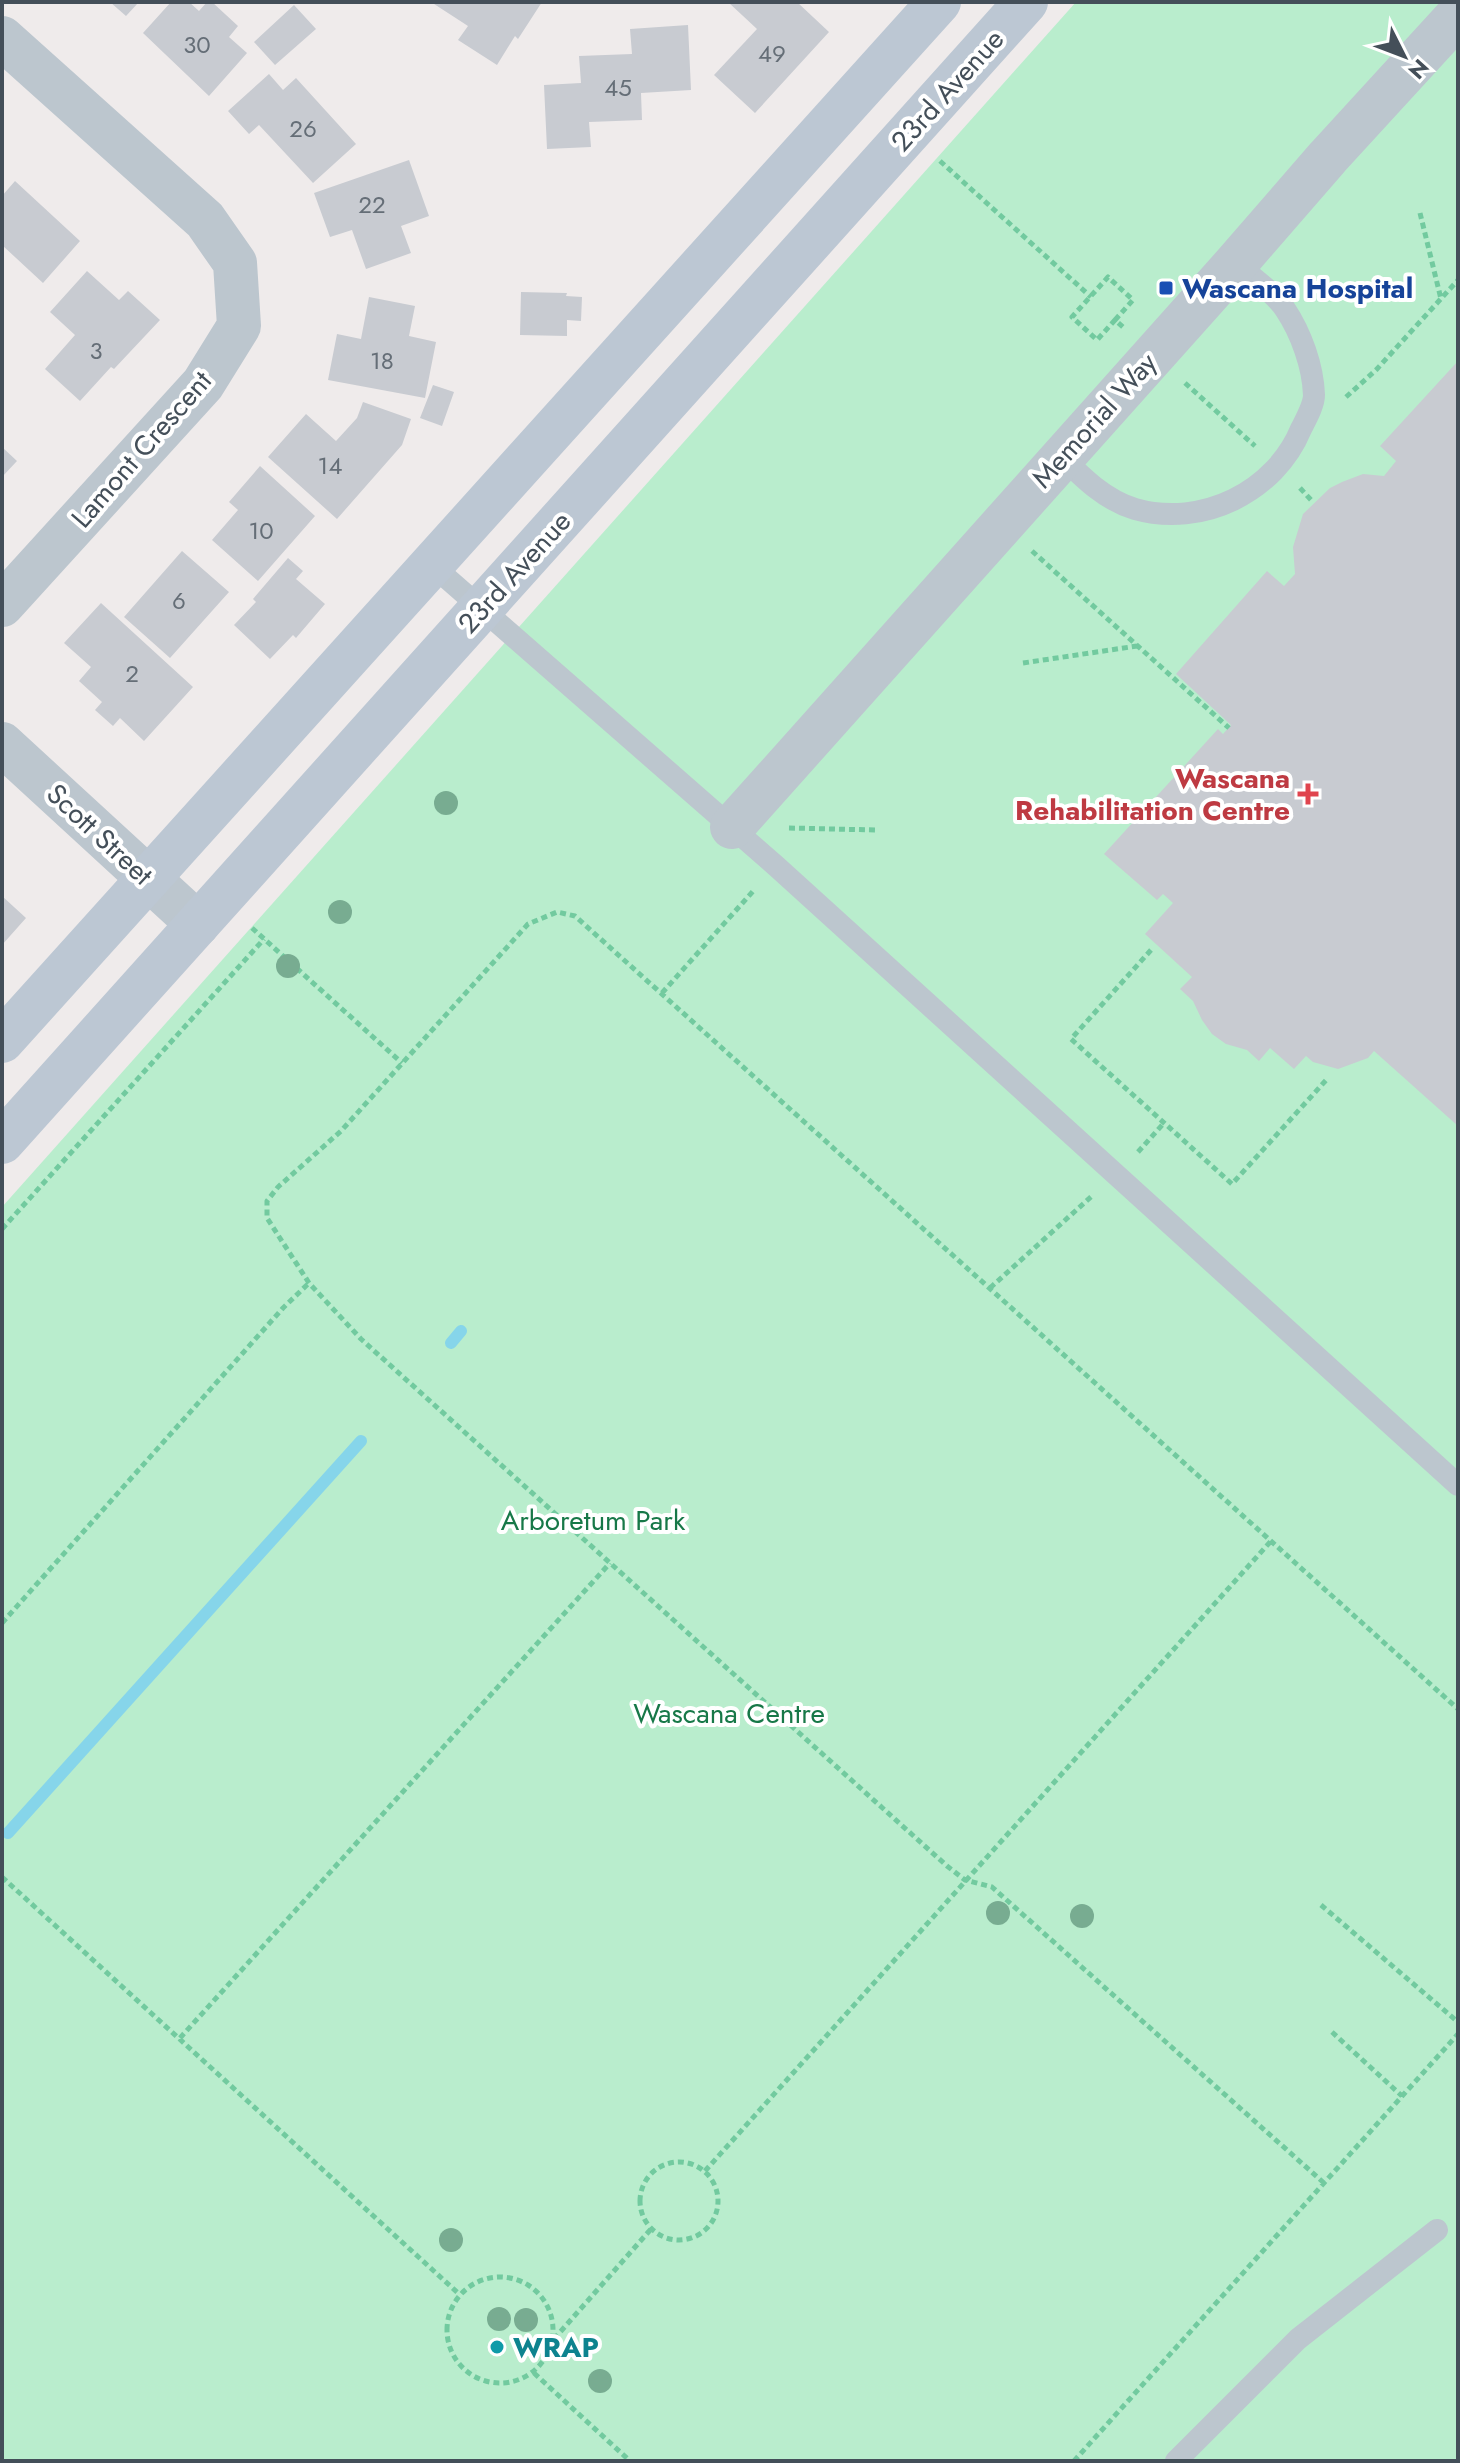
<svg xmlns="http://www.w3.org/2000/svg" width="1460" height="2463" font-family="Jost,sans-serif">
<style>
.green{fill:#b9edcd}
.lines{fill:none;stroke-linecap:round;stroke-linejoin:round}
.stream{stroke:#86d5ea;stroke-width:12}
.building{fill:#c8cbd1}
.path{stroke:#72ca9f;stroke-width:5;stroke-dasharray:6 4;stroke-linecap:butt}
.service{stroke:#bcc6ce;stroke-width:22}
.minor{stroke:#bcc6ce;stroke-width:44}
.secondary{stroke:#bcc7d3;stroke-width:44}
.tree{fill:#78ac91}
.transit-dot{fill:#1a4fb4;stroke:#fff;stroke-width:3}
.health-dot{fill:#e0444e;stroke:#fff;stroke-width:3}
.culture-dot{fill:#0f9aa8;stroke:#fff;stroke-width:3}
.labels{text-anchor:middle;stroke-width:8;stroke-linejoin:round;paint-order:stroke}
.number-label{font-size:24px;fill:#656e77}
.street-label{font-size:28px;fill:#444f59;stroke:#fff}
.transit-label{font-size:28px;font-weight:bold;fill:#164399;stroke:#fff;text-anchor:start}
.health-label{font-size:28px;font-weight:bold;fill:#be3a42;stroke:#fff;text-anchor:end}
.park-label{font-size:28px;fill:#177848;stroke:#fff}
.culture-label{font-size:28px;font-weight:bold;fill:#0d838f;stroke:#fff;text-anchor:start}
</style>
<rect width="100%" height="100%" fill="#efebeb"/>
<path class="green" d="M1076,2H1458V2461H2V1207Z"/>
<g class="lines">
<path class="stream" d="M451,1343L461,1331
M8,1833L361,1441"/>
</g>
<path class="building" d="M110,2H139L126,16Z
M171,2H189L199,11L207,2H212L238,26L229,37L247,53L209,96L143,33Z
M431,2H542L518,39L515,36L497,65L458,40L468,26Z
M728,2H797L829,32L755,113L714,75L757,29Z
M294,5L316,29L275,65L254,42Z
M688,25L691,90L641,93L642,120L589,122L591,147L547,149L544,85L581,83L579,56L632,54L630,29Z
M269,74L283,90L296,78L356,144L313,183L259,125L249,134L228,111Z
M409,160L429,216L401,226L411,253L366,269L352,230L330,237L314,193Z
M15,181L80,241L43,283L2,245V196Z
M87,271L119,300L128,291L160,320L114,369L111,367L80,401L45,369L75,335L50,312Z
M521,292L567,293L566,296L582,297L581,321L567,320V336L520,335Z
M369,297L415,306L409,336L436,342L425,398L328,380L337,334L361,339Z
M1458,361V1126L1374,1051L1368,1058L1338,1069L1313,1062L1306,1056L1294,1069L1270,1048L1259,1061L1247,1050L1226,1044L1212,1034L1202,1020L1193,1001L1180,989L1192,977L1145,934L1173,903L1163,894L1157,900L1104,854L1218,729L1223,734L1231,725L1176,674L1267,571L1284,586L1295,574L1293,547L1303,514L1330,488L1342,482L1363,474L1384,476L1396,461L1380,446Z
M433,385L454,392L442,426L420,418Z
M363,402L411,419L402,445L337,519L268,457L306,414L336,441L357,418Z
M2,447L17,461L2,477Z
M260,466L315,516L258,581L212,540L238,510L229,502Z
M182,551L229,592L170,658L124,617Z
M288,558L303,571L296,579L325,604L296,638L293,635L270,659L234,625L256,602L253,599Z
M101,603L193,687L144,741L120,718L113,726L95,710L102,702L79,681L91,667L64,643Z
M2,896L26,918L2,945Z"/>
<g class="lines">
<path class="path" d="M940,161L1091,297
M1420,213L1441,299
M1115,320L1133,300L1108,277L1072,317L1097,340L1115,320L1124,328
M1185,383L1255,446
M1346,397L1376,370L1458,280
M1300,488L1313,502
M1032,551L1229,728
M1023,663L1137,646
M789,828L876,830
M252,928L402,1063
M1151,950L1071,1039L1232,1184L1328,1078
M662,993L755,889
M1138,1152L1164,1123
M2,1229L264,939
M990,1288L1093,1195
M2,1623L283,1308L309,1283
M2,1877L459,2294
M1321,1905L1458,2022
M1332,2032L1402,2096
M180,2038L610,1563
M640 2201a39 39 0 1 1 78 0a39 39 0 1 1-78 0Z
M705,2171L1271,1541
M1324,2183L992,1887L965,1880L947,1866L361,1339L309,1283L267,1218V1201L278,1187L341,1131L528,924L557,912L575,916L1458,1709
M447 2330a53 53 0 1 1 106 0a53 53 0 1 1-106 0Z
M554,2339L651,2229
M534,2373L630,2461
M1074,2461L1458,2034"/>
<path class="service" d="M1061,456C1083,478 1105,500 1135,509C1202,528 1275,492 1301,429C1306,419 1314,405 1314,395C1313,366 1301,333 1285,309C1274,292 1251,277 1236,263
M433,566L776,866L1458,1485
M1176,2461L1298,2339L1437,2230"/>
<path class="minor" d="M2,38L205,220L235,263L239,326L203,384L2,605
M2,744L198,924
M732,827L1236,263L1328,157L1458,15"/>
<path class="secondary" d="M2,1041L939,2
M2,1142L1026,2"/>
</g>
<g class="tree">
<circle cx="446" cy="803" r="12"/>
<circle cx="340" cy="912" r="12"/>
<circle cx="288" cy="966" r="12"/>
<circle cx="998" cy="1913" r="12"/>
<circle cx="1082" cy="1916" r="12"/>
<circle cx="451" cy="2240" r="12"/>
<circle cx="499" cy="2319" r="12"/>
<circle cx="526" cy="2320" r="12"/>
<circle cx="600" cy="2381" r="12"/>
</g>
<rect class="transit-dot" x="1158" y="280" width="16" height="16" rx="4"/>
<path class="health-dot" d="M1304 782h8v8h8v8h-8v8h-8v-8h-8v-8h8z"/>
<circle class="culture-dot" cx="497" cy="2347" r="8"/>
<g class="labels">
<g class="number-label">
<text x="197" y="53">30</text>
<text x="772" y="62">49</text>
<text x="618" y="96">45</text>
<text x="303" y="137">26</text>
<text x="372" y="213">22</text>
<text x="96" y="359">3</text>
<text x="382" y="369">18</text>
<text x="330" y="474">14</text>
<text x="261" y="539">10</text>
<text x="179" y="609">6</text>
<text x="132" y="682">2</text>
</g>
<g class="street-label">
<text transform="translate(947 90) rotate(-48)" y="10">23rd Avenue</text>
<text transform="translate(1094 420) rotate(-48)" y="10">Memorial Way</text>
<text transform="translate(141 449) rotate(-49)" y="10">Lamont Crescent</text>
<text transform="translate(514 572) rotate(-48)" y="10">23rd Avenue</text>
<text transform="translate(100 834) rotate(43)" y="10">Scott Street</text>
</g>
<g class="transit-label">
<text x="1182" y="298">Wascana Hospital</text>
</g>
<g class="health-label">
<text x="1290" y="788">Wascana<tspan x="1290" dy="32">Rehabilitation Centre</tspan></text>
</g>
<g class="park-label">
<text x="593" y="1530">Arboretum Park</text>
<text x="729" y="1723">Wascana Centre</text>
</g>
<g class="culture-label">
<text x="513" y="2357">WRAP</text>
</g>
</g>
<rect width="1460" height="2463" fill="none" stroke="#444f59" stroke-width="8"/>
<g transform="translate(1404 56) rotate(132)" stroke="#ffffff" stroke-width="6" paint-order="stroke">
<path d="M0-6L14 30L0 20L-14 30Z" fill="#444f59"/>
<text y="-12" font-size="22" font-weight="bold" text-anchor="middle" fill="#444f59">N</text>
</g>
</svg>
